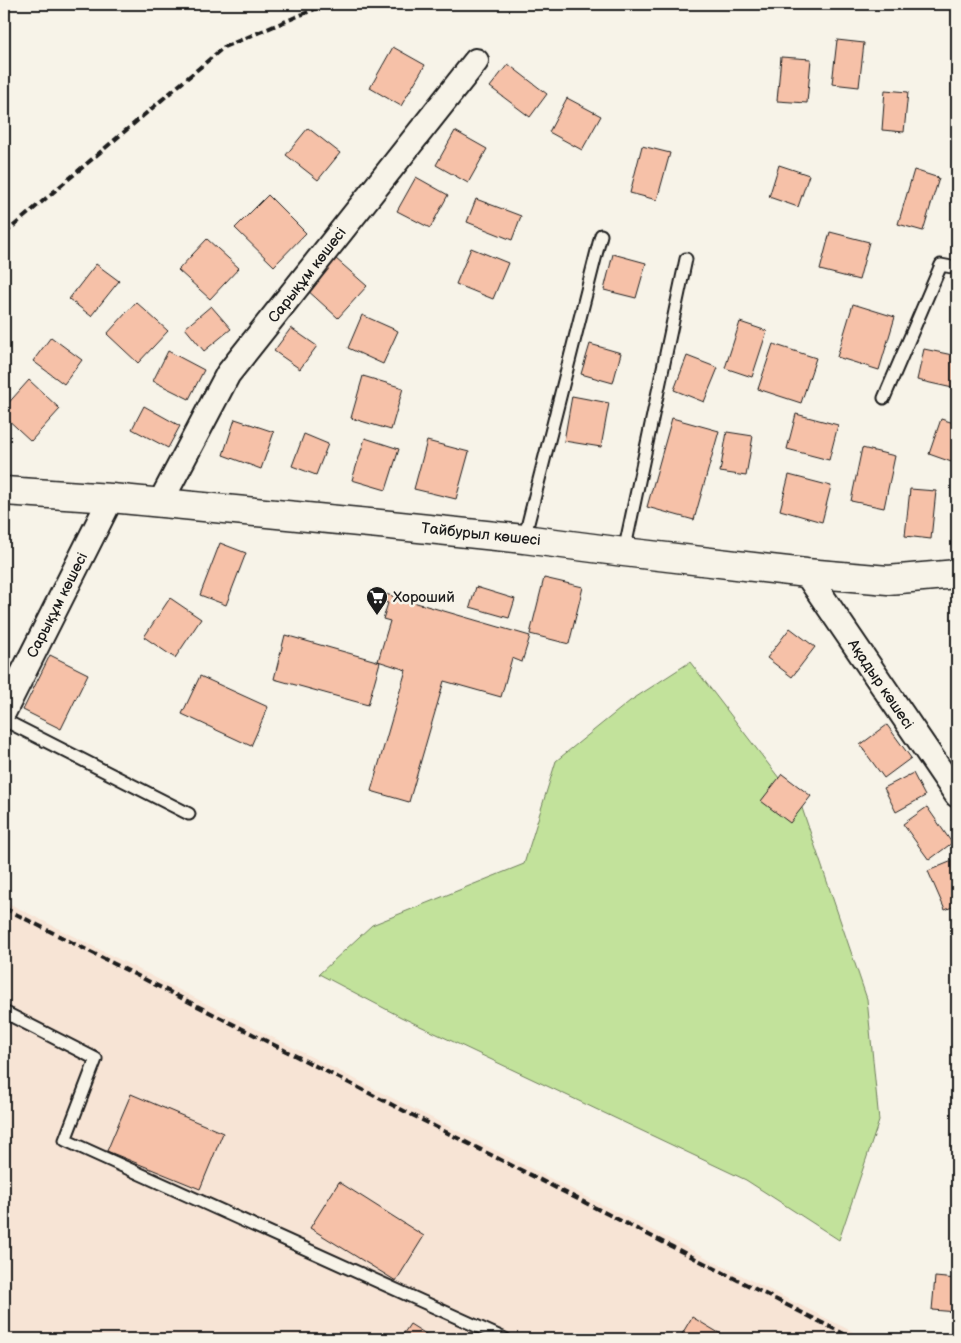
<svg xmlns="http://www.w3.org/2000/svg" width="961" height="1343" font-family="'Balsamiq Sans',sans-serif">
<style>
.built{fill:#f7e4d5}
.green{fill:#c2e29b;stroke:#6f7f5c}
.building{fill:#f6c1a8;stroke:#1c1c1c}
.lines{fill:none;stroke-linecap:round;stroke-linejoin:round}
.lane-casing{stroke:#1c1c1c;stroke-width:15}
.street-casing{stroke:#1c1c1c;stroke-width:28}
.secondary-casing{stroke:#1c1c1c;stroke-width:31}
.lane{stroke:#f7f3e8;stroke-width:11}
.street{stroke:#f7f3e8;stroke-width:24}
.secondary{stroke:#f7f3e8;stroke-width:28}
.rail{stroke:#1c1c1c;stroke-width:4;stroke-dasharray:8 4;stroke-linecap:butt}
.labels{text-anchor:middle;stroke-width:5;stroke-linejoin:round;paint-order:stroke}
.street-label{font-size:15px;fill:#1c1c1c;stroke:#f7f3e8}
.poi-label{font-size:15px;fill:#1c1c1c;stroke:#f7f3e8;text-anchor:start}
</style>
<rect width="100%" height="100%" fill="#f7f3e8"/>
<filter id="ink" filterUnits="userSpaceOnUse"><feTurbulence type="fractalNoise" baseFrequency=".02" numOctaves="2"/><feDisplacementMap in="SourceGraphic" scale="10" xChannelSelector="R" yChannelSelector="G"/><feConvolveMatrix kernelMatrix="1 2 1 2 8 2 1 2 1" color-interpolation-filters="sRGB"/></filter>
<g filter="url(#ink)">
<path class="built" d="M4,901L867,1339H4Z"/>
<path class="green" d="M690,662L802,808L867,999L879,1121L839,1240L746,1180L401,1017L319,974L372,925L524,864L556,761L630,701Z"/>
<path class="building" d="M837,40L864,43L859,87L832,84Z
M393,47L425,65L401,106L370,88Z
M781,57L811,59L807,103L777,101Z
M508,64L547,94L530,117L490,87Z
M885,90L908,92L904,132L882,130Z
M567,98L601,116L582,150L549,132Z
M308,128L340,153L318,180L286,155Z
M455,131L487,149L468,183L436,165Z
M642,146L670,153L657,200L630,193Z
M779,165L809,175L798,207L769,197Z
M914,170L939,178L923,231L898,224Z
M416,177L448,195L430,228L397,211Z
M268,195L306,233L274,266L235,228Z
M476,199L521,216L512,240L467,222Z
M830,232L869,242L859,280L820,270Z
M207,239L239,268L210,299L178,270Z
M471,248L508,263L493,299L456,284Z
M613,254L646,263L636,298L604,290Z
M335,258L367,286L338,318L306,289Z
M96,264L119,281L91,316L69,299Z
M136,302L168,331L138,363L107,334Z
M853,304L895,317L879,370L837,357Z
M211,306L231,329L204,351L185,328Z
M362,315L398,331L383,364L348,348Z
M740,322L767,331L752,377L725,368Z
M291,328L317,346L300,369L274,351Z
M51,337L82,360L64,384L33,361Z
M590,344L621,353L613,383L581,374Z
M773,344L816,358L801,403L758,389Z
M924,349L957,356V389L917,380Z
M168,351L204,370L189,399L153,381Z
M687,356L718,368L704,402L674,390Z
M363,376L403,388L391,430L351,418Z
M29,380L60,409L31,441L4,416V408Z
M572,396L609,403L601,447L564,441Z
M144,406L180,426L168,448L132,429Z
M796,414L838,425L829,460L787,449Z
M672,418L719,431L694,520L647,507Z
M235,419L274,432L261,469L223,455Z
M941,419L957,424V464L929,454Z
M727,432L753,436L746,476L720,472Z
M304,434L328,444L316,475L292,466Z
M365,438L399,449L386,490L352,480Z
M427,441L469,452L456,499L414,489Z
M862,448L895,456L884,508L851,501Z
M789,475L831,486L822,522L780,510Z
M910,489L936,491L931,539L905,536Z
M220,543L246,553L226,605L200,595Z
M544,578L583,587L569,644L530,634Z
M476,587L515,599L509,618L470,607Z
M382,593L530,636L522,662L512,658L501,697L444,681L409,802L371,791L406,670L378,661L390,621L383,619L388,603L380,601Z
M170,598L201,619L175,658L144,637Z
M790,628L815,647L792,677L767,658Z
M285,635L380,662L368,705L274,679Z
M50,655L88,674L61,729L23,710Z
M200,676L268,707L251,746L182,714Z
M887,725L911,758L884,778L860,745Z
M913,773L925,796L896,812L884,788Z
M782,774L811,796L790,823L761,801Z
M927,807L952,843L929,860L903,824Z
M957,859V905L945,910L928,871Z
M131,1094L223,1133L200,1189L107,1151Z
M339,1182L424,1236L396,1281L310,1228Z
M935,1277L957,1279V1312L932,1310Z
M692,1317L729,1339H679Z
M410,1324L434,1339H400Z"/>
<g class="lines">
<g class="lane-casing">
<path id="lane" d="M884,398L941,265L957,268
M524,539L601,235
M624,552L686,259
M4,720L189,814
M4,1012L96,1059L65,1140L505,1339"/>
</g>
<g class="street-casing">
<path id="street" d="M160,503L228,374L476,61
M806,573L957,795
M4,711L111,498"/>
</g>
<g class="secondary-casing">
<path id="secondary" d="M4,491L111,498L390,525L524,539L624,552L806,573L888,580L957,574"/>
</g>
<use href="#lane" class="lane"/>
<use href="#street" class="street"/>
<use href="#secondary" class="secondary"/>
<path class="rail" d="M4,234L224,47L327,4
M4,908L854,1339"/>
</g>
</g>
<defs>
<g id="supermarket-pin" transform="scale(1.125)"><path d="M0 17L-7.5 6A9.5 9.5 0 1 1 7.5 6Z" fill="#1c1c1c" stroke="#f7f3e8"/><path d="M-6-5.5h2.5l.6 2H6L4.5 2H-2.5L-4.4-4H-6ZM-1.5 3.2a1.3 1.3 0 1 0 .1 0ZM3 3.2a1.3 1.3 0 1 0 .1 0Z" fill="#fff"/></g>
</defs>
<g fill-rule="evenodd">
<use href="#supermarket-pin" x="377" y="597"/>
</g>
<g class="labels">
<g class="street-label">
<text transform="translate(307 275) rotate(-52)" y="5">Сарықұм көшесі</text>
<text transform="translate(481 534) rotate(6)" y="5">Тайбурыл көшесі</text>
<text transform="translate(57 605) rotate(-63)" y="5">Сарықұм көшесі</text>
<text transform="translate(881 684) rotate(56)" y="5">Ақадыр көшесі</text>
</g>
<g class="poi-label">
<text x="393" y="602">Хороший</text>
</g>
</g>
<rect width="961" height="1343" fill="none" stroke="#f7f3e8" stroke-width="20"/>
<rect x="10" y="10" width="941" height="1323" fill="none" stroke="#1c1c1c" stroke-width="2" filter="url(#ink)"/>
</svg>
